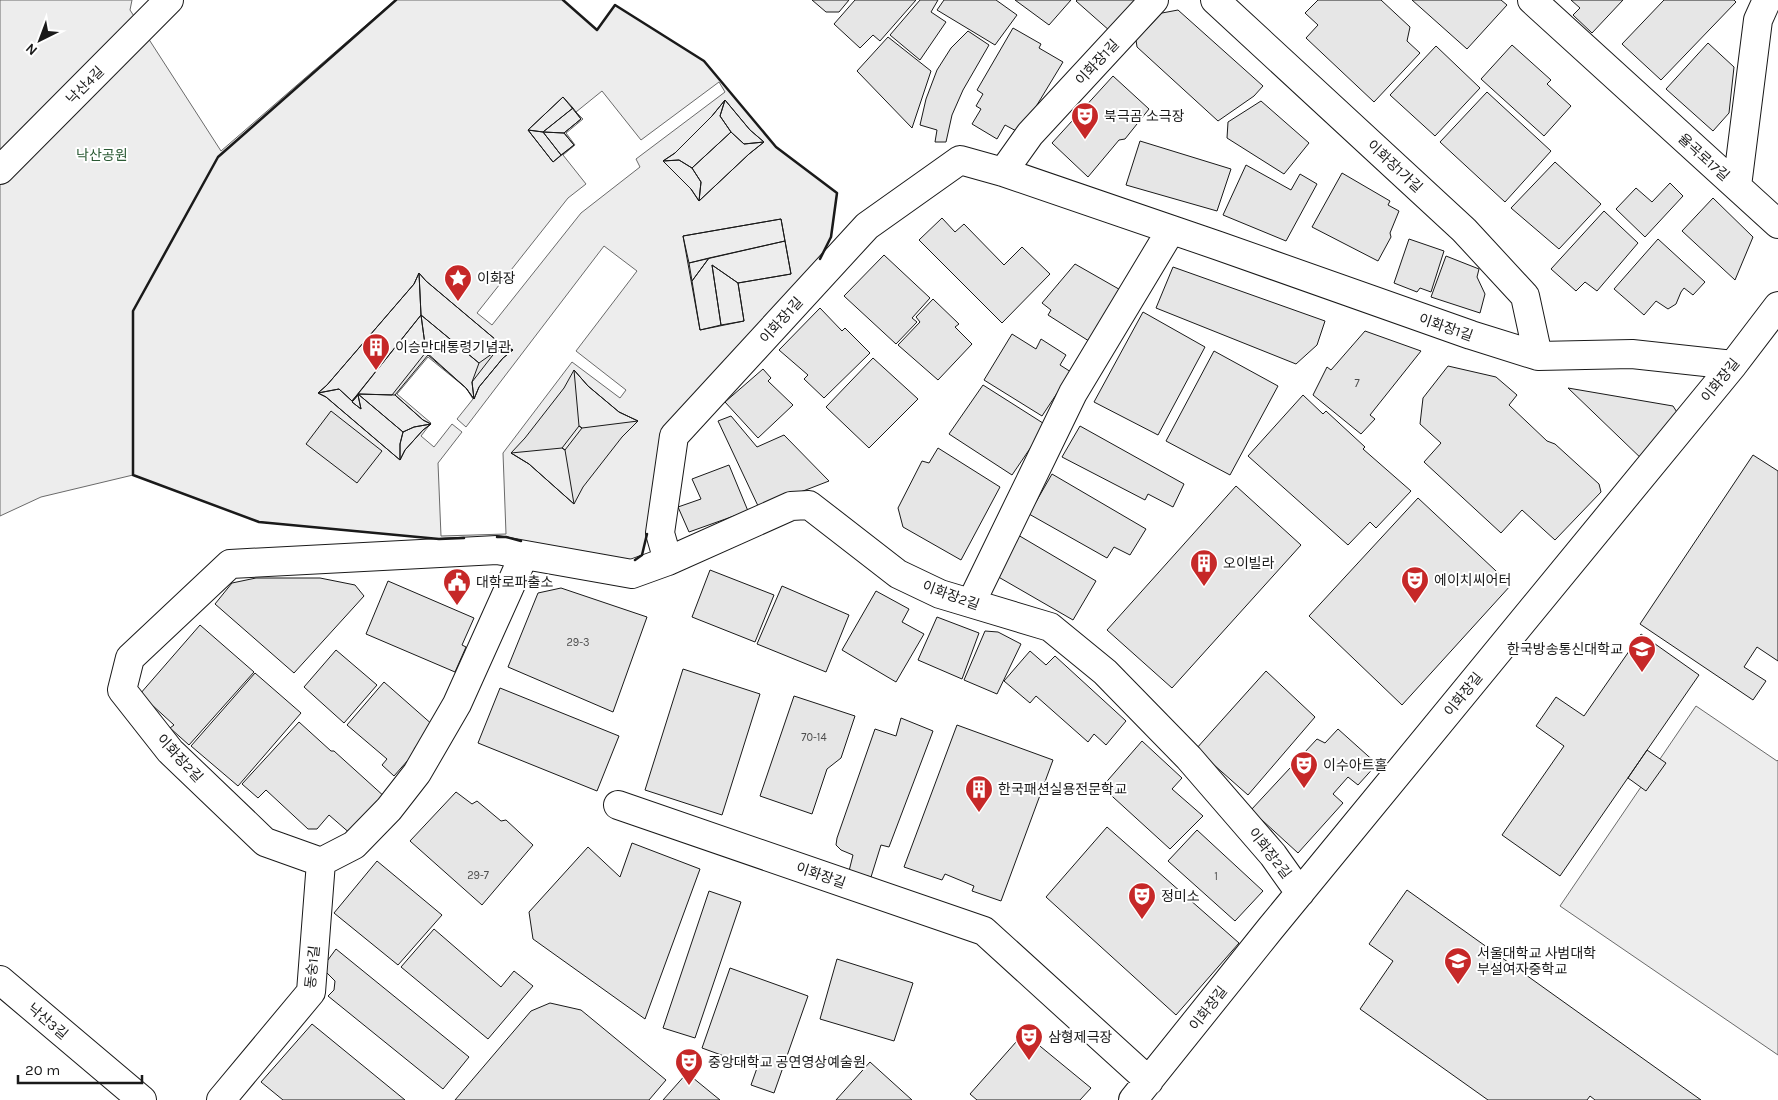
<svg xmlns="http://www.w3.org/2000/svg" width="1778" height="1100" font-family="Karla,'Noto Sans KR',sans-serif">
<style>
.built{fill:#ededed;stroke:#6a6a6a;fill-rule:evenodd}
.building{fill:#e6e6e6;stroke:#1a1a1a;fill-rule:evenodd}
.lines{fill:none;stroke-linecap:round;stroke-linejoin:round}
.minor-casing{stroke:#1a1a1a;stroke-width:30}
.minor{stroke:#fff;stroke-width:28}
.wall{stroke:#1a1a1a;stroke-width:2.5}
.labels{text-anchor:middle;stroke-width:4;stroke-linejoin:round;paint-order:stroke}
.number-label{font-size:11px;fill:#4d4d4d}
.street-label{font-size:14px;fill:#1a1a1a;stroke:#fff}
.poi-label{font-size:14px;fill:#1a1a1a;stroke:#fff;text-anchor:start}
.park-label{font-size:14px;fill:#2b5a34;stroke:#fff}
</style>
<rect width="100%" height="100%" fill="#fff"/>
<path class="built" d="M0,0H132L130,10L221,151L395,0H563L597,30L615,5L704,61L776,147L837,193L831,237L821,257L672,432L642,555L624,567L506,537L439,539L259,522L133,475L41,497L0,516ZM719,82L725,92L636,159L640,167L581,213L492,325L477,313L568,198L586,184L563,155L575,145L566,133L583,119L576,112L602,91L641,140ZM604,246L637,271L576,351L626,390L620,398L572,362L503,453L506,534L441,536L438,463L462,432L452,424L434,447L421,436L431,423L397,394L428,357L466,388L473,399L457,419L466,427Z
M1696,706L1777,761L1778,760V1055L1560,906Z"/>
<path class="building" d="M812,0H849L839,12H826Z
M855,0H916L880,41L873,35L860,48L834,24Z
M920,0H938L931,12L946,22L920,60L890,35Z
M944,0H996L1017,15L995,45L937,10Z
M1015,0H1071L1049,25Z
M1077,0H1138L1110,31L1076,1Z
M1318,0H1381L1410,27L1407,41L1420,53L1374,102L1306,38L1318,25L1305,13Z
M1412,0H1501L1507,5L1467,49Z
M1571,0H1623L1592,33L1573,15L1580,8Z
M1664,0H1734L1736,2L1661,80L1622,44Z
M1178,10L1263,86L1254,96L1218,121L1137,47L1136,40L1162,13Z
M1013,28L1041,44L1039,48L1063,62L1020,133L1005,125L997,139L972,124L981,109L976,106L983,94L977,90Z
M968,31L989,45L963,90L952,115L946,142H935L937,130L920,125L926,99L937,70L951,48Z
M888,37L931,71L912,128L857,71Z
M1708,43L1734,67L1729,113L1713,131L1666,89Z
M1512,45L1551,80L1547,84L1571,106L1544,136L1481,79Z
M1436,46L1480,88L1435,136L1390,95Z
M1113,76L1149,109L1125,139L1119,140L1088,177L1052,143Z
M1487,92L1551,151L1505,202L1440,142Z
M563,97L581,119L564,133L574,145L553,162L528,130Z
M563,97L573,108L543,132L528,130Z
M725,100L750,130L764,142L749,154L699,201L691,189L663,161L675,153L712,116Z
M725,100L750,130L764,142L744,144L731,132L720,116Z
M725,100L720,116L731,132L692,168L679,160L663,161L675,153L712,116Z
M1261,101L1309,143L1284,174L1227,138L1228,122Z
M573,108L581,119L564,133L543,132Z
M528,130L543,132L561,155L553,162Z
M543,132L564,133L574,145L561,155Z
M731,132L744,144L764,142L749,154L699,201L701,182L692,168Z
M1140,141L1231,169L1217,211L1126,185Z
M679,160L692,168L701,182L699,201L691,189L663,161Z
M1555,162L1601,204L1559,249L1511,208Z
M1246,165L1291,190L1300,174L1317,184L1286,241L1223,215Z
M1342,173L1390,201L1388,205L1399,211L1390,233L1391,237L1378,261L1312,227Z
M1670,183L1683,196L1645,237L1616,209L1636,188L1652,202Z
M1713,198L1753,237L1735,280L1682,231Z
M1604,211L1638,243L1597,291L1585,282L1576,291L1551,269Z
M942,218L955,232L964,224L1004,265L1022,247L1050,274L1002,323L919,240Z
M781,219L791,274L738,283L744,321L700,330L683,236Z
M781,219L785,241L689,263L683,236Z
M1409,239L1444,251L1431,292L1420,288L1417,292L1394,283Z
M1658,239L1705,282L1693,295L1684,288L1681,292L1676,304L1668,309L1656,301L1644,315L1614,289Z
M785,241L791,274L738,283L712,265L721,325L700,330L692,281L709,258Z
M884,255L930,298L912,318L917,322L896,344L844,296Z
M1446,256L1479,269L1477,277L1485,294L1480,313L1431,297Z
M709,258L692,281L689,263Z
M1075,264L1124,292L1092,343L1048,315L1051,310L1042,303Z
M712,265L738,283L744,321L721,325Z
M1173,267L1325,321L1317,345L1296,364L1156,308Z
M419,273L426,281L502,345L513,350L503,358L479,387L474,399L466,388L428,355L395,395L423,420L431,424L423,430L405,450L400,460L326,397L318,393L327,385L414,284Z
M419,273L421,315L352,401L339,389L318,393L327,385L414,284Z
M419,273L426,281L502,345L513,350L496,351L479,363L421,315Z
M933,299L959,324L955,327L972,344L938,380L898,345L920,322L916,317Z
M820,308L842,331L845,328L870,353L824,398L804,379L808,375L779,350Z
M1143,312L1205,347L1158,435L1094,402Z
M421,315L426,352L392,395L358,394Z
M421,315L479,363L472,382L474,399L466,388L426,352Z
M1365,331L1421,351L1370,415L1375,419L1361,434L1313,395L1327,367L1331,370Z
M1012,334L1036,349L1041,339L1066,355L1060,365L1071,372L1042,416L984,380Z
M513,350L503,358L479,387L474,399L472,382L496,351Z
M1214,351L1278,386L1230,475L1166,441Z
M873,358L918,399L869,448L826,407Z
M1448,366L1496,377L1517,395L1509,405L1547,441L1555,444L1599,484L1601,492L1555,540L1522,510L1501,533L1424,462L1441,443L1420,424L1423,398Z
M763,369L771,378L768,381L793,405L758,438L725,402Z
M574,370L588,386L619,412L638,421L622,437L583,487L574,504L529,464L511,453L525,438L564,388Z
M574,370L588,386L619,412L638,421L582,428L579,426Z
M983,385L1046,425L1012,475L949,434Z
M1568,388L1673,406L1682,420L1646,463Z
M339,389L352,401L358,394L403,432L400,444V460L326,397L318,393ZM358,395L361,409L352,402Z
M358,394L395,395L423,420L431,424L414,427L403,432Z
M358,395L361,409L352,402Z
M1303,395L1323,414L1326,411L1365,447L1363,449L1411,491L1376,528L1370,522L1348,545L1248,456Z
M331,411L382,451L357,483L306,444Z
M731,416L757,447L784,435L829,481L759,508L718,421Z
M431,424L423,430L405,450L400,460V444L403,432L414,427Z
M579,426L582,428L565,450L562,448Z
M1080,426L1184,484L1173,507L1148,494L1145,500L1062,457Z
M562,448L565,450L574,504L529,464L511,453Z
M938,448L1000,487L961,560L903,527L898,508L922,461L929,463Z
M1753,455L1778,471V661L1757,647L1744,667L1766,681L1753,700L1640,624Z
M729,465L748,511L689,532L678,507L701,499L692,479Z
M1052,474L1146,529L1130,555L1114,547L1107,558L1029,514Z
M1236,486L1301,545L1172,688L1107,630Z
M1418,498L1511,585L1402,705L1309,616Z
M1018,535L1096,581L1073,620L995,575Z
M710,570L774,595L755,642L692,617Z
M256,578H320L355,585L364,596L294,673L215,604L232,583Z
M388,581L474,618L462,645L466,647L455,672L366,634Z
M782,586L849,615L826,672L757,644Z
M561,588L647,617L613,712L508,667L538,593Z
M876,591L909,609L902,622L924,634L896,682L842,650Z
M937,617L979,633L962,679L918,660Z
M200,625L254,672L189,745L170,728L174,725L140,694Z
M985,631L998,632L1021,644L997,694L964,680Z
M1641,634L1699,675L1560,876L1502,835L1564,746L1536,726L1556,697L1584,716Z
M336,650L377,685L344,723L304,687Z
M1030,651L1046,665L1055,656L1126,721L1106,745L1094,734L1088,742L1036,696L1030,703L1004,681Z
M683,669L760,694L722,815L645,790Z
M1266,671L1315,717L1248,795L1196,749Z
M255,673L301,713L238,786L191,746Z
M384,682L434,726L414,749L416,751L394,776L382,765L387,759L347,725Z
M500,688L619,736L597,791L478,743Z
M794,696L855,716L841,758L827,769L812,814L760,796Z
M901,718L933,731L889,847L881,845L871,877L849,871L853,855L841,850L836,845L837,838L875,729L896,736Z
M299,722L331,751H334L386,798L352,835L329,815L317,829H308L266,790L258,798L242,784Z
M957,725L1053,760L1001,901L972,891L974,886L945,874L942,880L904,867Z
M1338,729L1377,764L1358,785L1348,777L1333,794L1343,803L1298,853L1251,810L1317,739L1325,743Z
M1142,741L1182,778L1172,789L1203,816L1170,849L1102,787Z
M1647,750L1666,763L1646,791L1628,778Z
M456,792L472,804L477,801L501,821L506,820L533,845L482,905L410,841Z
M1107,827L1239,943L1176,1015L1046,897Z
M1197,830L1263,891L1235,921L1168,861Z
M632,843L700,869L645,1019L533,939L529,912L588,847L620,877Z
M377,861L442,915L398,965L334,913Z
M1407,890L1701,1100H1595L1590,1096L1587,1100H1488L1360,1009L1393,961L1369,944Z
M709,891L741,902L695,1038L663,1028Z
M434,929L501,987L514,971L533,986L488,1039L401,967Z
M336,949L469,1057L443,1089L328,996L334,990L335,981L322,968Z
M837,959L913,983L894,1041L820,1019Z
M730,968L808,996L774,1093L751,1085L757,1068L702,1048Z
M550,1003L581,1010L666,1080L649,1100H455L531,1011Z
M312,1024L405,1100H283L261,1082Z
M1024,1033L1091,1088L1080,1100H977L970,1094Z
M870,1062L912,1100H836Z
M687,1073L720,1100H663Z"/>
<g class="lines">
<g class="minor-casing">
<path id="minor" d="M1215,0L1464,230L1525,296L1538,356
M1532,0L1778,224
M0,170L169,0
M1003,172L1030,134L1154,0
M1737,186L1758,20L1767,0
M524,555L457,704L417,773L389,809L354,845L321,862L265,842L170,751L122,690L130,658L230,564L497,550L632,574L668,561L791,506L809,505L898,574L940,594L1050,627L1105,672L1189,758L1273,855L1300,893
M668,561L660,533L674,436L867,226L960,160L1003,172L1219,246L1471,335L1538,356L1632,354L1733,365
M971,603L1073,393L1171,230
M618,805L984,931L1149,1081
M0,980L142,1100
M221,1100L311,992L321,862
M1133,1100L1270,929L1733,365L1778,306"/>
</g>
<use href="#minor" class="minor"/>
<path class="wall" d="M396,0L218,157L133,311V475L259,522L439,539L464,538
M563,0L597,30L615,5L704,61L776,147L837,193L831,237L820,259
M497,537H506L521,541
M635,560L642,555L647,534"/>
</g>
<defs>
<g id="theatre-pin" transform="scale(1.4375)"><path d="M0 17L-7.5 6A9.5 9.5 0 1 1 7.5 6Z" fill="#c62828" stroke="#fff"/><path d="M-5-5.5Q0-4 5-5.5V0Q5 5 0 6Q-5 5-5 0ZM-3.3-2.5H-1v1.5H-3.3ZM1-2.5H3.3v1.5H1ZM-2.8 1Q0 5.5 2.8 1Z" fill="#fff"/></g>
<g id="sight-pin" transform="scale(1.4375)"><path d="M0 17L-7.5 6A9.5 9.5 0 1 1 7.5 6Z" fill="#c62828" stroke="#fff"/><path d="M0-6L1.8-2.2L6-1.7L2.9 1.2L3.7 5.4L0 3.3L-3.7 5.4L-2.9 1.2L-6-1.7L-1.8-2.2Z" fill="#fff"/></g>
<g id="building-pin" transform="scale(1.4375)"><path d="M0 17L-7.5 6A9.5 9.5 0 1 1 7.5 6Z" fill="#c62828" stroke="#fff"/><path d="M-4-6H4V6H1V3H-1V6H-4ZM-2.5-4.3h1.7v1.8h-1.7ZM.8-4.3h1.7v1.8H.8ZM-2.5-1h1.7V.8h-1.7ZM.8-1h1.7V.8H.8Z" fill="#fff"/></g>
<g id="civic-pin" transform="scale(1.4375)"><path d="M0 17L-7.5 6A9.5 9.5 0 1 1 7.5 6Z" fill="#c62828" stroke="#fff"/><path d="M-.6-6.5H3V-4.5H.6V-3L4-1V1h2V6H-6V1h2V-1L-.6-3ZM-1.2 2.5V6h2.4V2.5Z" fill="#fff"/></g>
<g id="university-pin" transform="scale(1.4375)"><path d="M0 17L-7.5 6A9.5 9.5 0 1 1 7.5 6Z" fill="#c62828" stroke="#fff"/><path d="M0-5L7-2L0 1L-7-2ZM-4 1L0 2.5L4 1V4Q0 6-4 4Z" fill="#fff"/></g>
<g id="school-pin" transform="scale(1.4375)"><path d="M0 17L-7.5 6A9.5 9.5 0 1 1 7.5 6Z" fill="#c62828" stroke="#fff"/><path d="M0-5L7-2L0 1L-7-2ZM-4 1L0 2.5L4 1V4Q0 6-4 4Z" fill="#fff"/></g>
</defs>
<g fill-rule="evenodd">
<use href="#theatre-pin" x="1085" y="116"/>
<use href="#sight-pin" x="458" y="278"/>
<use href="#building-pin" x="376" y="347"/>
<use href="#building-pin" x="1204" y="563"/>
<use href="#theatre-pin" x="1415" y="580"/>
<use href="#civic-pin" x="457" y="582"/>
<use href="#university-pin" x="1642" y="649"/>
<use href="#theatre-pin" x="1304" y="765"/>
<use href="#building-pin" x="979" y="789"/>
<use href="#theatre-pin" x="1142" y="896"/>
<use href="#school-pin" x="1458" y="961"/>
<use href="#theatre-pin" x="1029" y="1037"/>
<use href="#theatre-pin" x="689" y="1062"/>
</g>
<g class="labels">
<g class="number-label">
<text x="1357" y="387">7</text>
<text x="578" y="646">29-3</text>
<text x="814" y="741">70-14</text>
<text x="478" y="879">29-7</text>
<text x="1216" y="880">1</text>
</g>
<g class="street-label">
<text transform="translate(1097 62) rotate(-47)" y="5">이화장1길</text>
<text transform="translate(85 85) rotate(-45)" y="5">낙산4길</text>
<text transform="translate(1704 157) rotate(42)" y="5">율곡로17길</text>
<text transform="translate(1395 166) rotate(43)" y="5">이화장1가길</text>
<text transform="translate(781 320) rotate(-48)" y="5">이화장1길</text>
<text transform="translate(1446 327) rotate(19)" y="5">이화장1길</text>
<text transform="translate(1720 380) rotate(-51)" y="5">이화장길</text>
<text transform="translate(951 595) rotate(20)" y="5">이화장2길</text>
<text transform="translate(1463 694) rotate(-51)" y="5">이화장길</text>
<text transform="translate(180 758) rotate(47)" y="5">이화장2길</text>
<text transform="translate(1270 853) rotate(52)" y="5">이화장2길</text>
<text transform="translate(821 875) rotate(19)" y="5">이화장길</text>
<text transform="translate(312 967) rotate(-84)" y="5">동숭1길</text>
<text transform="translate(1208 1008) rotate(-52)" y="5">이화장길</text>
<text transform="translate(48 1021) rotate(40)" y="5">낙산3길</text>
</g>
<g class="poi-label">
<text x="1104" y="121">북극곰 소극장</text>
<text x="477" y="283">이화장</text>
<text x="395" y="352">이승만대통령기념관</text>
<text x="1223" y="568">오이빌라</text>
<text x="1434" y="585">에이치씨어터</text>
<text x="476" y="587">대학로파출소</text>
<text x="1623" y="654" text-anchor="end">한국방송통신대학교</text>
<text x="1323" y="770">이수아트홀</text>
<text x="998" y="794">한국패션실용전문학교</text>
<text x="1161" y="901">정미소</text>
<text x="1477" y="958">서울대학교 사범대학<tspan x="1477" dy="16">부설여자중학교</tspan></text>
<text x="1048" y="1042">삼형제극장</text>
<text x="708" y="1067">중앙대학교 공연영상예술원</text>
</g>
<g class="park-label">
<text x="102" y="160">낙산공원</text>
</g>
</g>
<g transform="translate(40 40) rotate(222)" stroke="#ffffff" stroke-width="4" paint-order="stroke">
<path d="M0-4L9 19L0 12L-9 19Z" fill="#1a1a1a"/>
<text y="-8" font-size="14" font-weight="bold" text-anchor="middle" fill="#1a1a1a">N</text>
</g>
<path d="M18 1075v8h124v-8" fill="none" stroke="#1a1a1a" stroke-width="2.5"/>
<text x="25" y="1075" font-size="15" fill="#1a1a1a" stroke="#ffffff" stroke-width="4" paint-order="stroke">20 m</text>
</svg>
